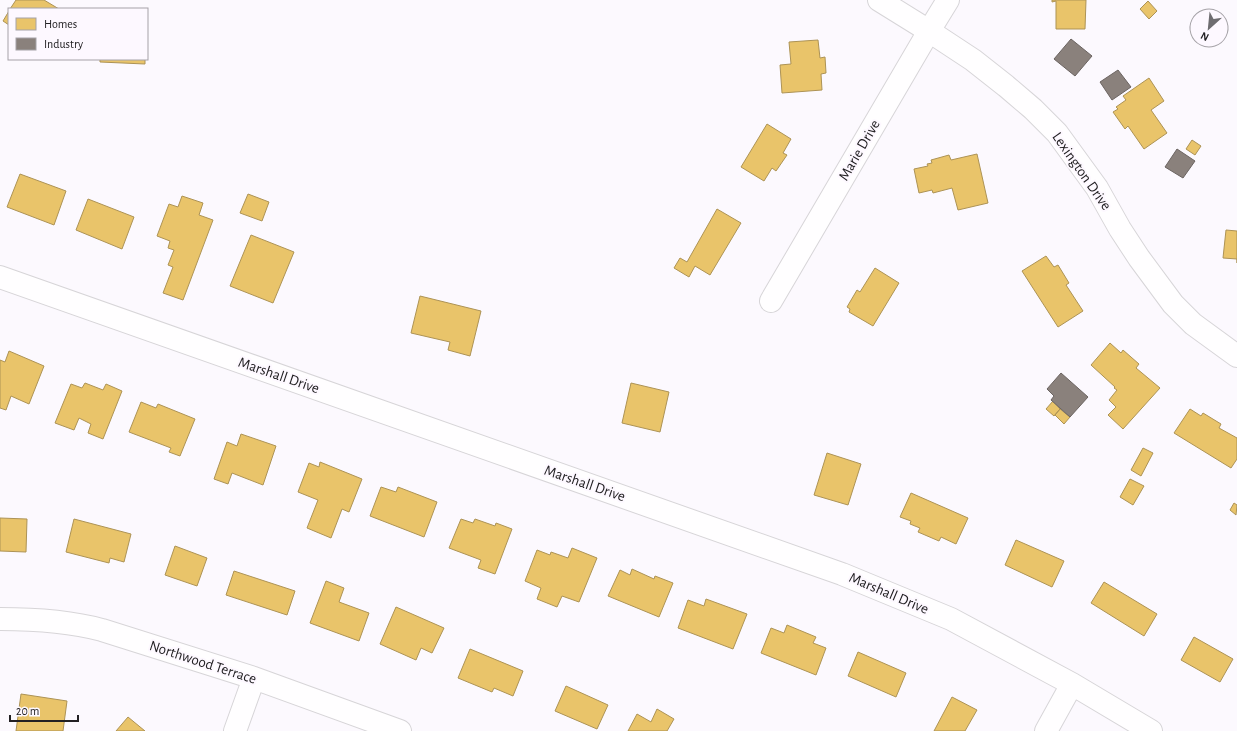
<svg xmlns="http://www.w3.org/2000/svg" width="1237" height="731" font-family="'Alegreya Sans',sans-serif">
<style>
.homes{fill:#e9c46a;stroke:#ad9355}
.industry{fill:#8a817c;stroke:#6b6461}
.lines{fill:none;stroke-linecap:round;stroke-linejoin:round}
.minor-casing{stroke:#d7d5d8;stroke-width:24}
.minor{stroke:#fffeff;stroke-width:22}
.labels{text-anchor:middle;stroke-width:4;stroke-linejoin:round;paint-order:stroke}
.street-label{font-size:15px;fill:#222023;stroke:#fdf8ff}
</style>
<rect width="100%" height="100%" fill="#fcf9fe"/>
<path class="homes" d="M16,0H44L59,9H10Z
M1052,0H1086L1085,29H1056V1L1052,2Z
M1148,1L1157,11L1149,19L1140,9Z
M9,11V25L3,21Z
M818,40L820,58L825,57L826,73L821,74L822,90L782,93L780,65L791,64L789,42Z
M100,59H145V64L100,62Z
M1149,78L1164,101L1151,110L1167,133L1144,149L1128,126L1125,129L1113,112L1118,109L1116,107L1126,100L1123,96Z
M767,124L791,139L783,153L787,155L776,171L772,168L764,181L741,167Z
M1192,140L1201,146L1195,155L1186,149Z
M977,154L988,203L958,210L952,188L933,193L932,190L919,193L914,169L928,166L927,164L932,163L931,160L949,155L951,160Z
M20,174L66,191L54,225L7,207Z
M248,194L269,202L262,221L240,213Z
M182,196L203,203L199,215L213,220L183,300L163,293L173,267L168,265L174,250L168,248L170,241L157,236L169,204L178,207Z
M88,199L134,217L122,249L76,230Z
M717,209L741,223L710,275L695,266L689,277L674,268L680,258L687,262Z
M1226,230L1237,231V263V259L1223,258Z
M251,235L294,252L273,303L230,286Z
M1046,256L1054,267L1058,265L1069,283L1066,285L1083,311L1058,327L1022,271Z
M875,268L899,283L873,326L849,312L850,309L847,307L857,290L860,292Z
M420,296L481,311L470,356L448,350L450,342L411,333Z
M1110,343L1121,353L1123,350L1139,364L1136,368L1160,388L1123,429L1108,415L1116,407L1109,400L1117,390L1114,388L1115,387L1091,365Z
M9,351L44,366L29,404L11,396L6,410L0,408V360L5,362Z
M85,383L103,390L106,384L122,391L103,439L88,433L91,424L79,418L74,430L55,423L71,384L82,388Z
M631,383L669,392L660,432L622,423Z
M1053,401L1060,409L1054,416L1046,409Z
M141,402L156,408L158,404L195,419L180,456L169,452L171,448L129,432Z
M1060,409L1070,417L1064,424L1055,415Z
M1190,409L1201,416L1203,413L1221,424L1219,428L1237,438V459L1231,468L1174,433Z
M241,434L276,446L263,485L232,473L228,484L214,479L227,442L237,446Z
M1143,448L1153,453L1141,476L1131,470Z
M827,453L861,464L848,505L814,495Z
M320,462L362,479L349,512L342,509L331,538L307,528L318,500L298,492L309,463L319,467Z
M1130,479L1144,486L1133,505L1120,497Z
M381,487L396,492L398,487L437,502L424,537L370,516Z
M911,493L968,518L956,544L941,537L939,541L918,532L920,528L910,524L911,521L900,517Z
M1234,503L1237,505L1236,515L1230,510Z
M0,518L27,519L26,552L0,551Z
M74,519L131,534L124,562L110,558L109,563L66,552Z
M461,519L473,523L475,519L495,526L496,523L512,529L495,574L478,568L481,560L449,548Z
M1016,540L1064,561L1052,587L1005,565Z
M175,546L207,558L197,586L165,575Z
M572,548L597,558L579,602L562,596L557,607L537,599L541,588L525,581L537,550L550,555L551,552L568,558Z
M632,569L654,579L655,576L673,583L659,617L608,596L620,570L630,575Z
M234,571L295,591L287,615L226,595Z
M326,581L344,588L339,602L369,613L359,641L310,623Z
M1104,582L1157,614L1144,636L1091,603Z
M706,599L747,614L733,649L678,628L688,600L704,606Z
M396,607L444,628L432,653L421,648L416,660L380,644Z
M787,625L816,637L813,643L826,648L816,675L761,653L771,628L784,633Z
M1194,637L1233,659L1220,682L1181,660Z
M470,649L523,671L513,696L494,688L492,692L458,678Z
M858,652L906,673L896,697L848,676Z
M566,686L608,705L597,729L555,711Z
M21,694L67,701L63,731H16Z
M952,697L977,710L965,731H934Z
M657,709L674,719L667,731H628L637,714L651,722Z
M128,717L145,731H116Z"/>
<path class="industry" d="M1071,39L1092,56L1075,76L1054,59Z
M1118,70L1131,87L1112,100L1100,82Z
M1177,149L1195,161L1183,178L1165,167Z
M1061,373L1088,397L1070,417L1051,400L1054,396L1047,389Z"/>
<g class="lines">
<g class="minor-casing">
<path id="minor" d="M879,0L929,31L973,60L1006,86L1033,109L1057,133L1097,188L1120,229L1139,258L1173,304L1193,324L1237,356
M0,277L842,574L951,619L1072,684L1151,731
M771,301L929,31L948,0
M0,619C34,619 69,621 102,630L254,678L400,731
M235,731L254,678
M1046,731L1072,684"/>
</g>
<use href="#minor" class="minor"/>
</g>
<g class="labels">
<g class="street-label">
<text transform="translate(859 150) rotate(-60)" y="5">Marie Drive</text>
<text transform="translate(1082 171) rotate(55)" y="5">Lexington Drive</text>
<text transform="translate(279 375) rotate(19)" y="5">Marshall Drive</text>
<text transform="translate(585 483) rotate(19)" y="5">Marshall Drive</text>
<text transform="translate(889 593) rotate(23)" y="5">Marshall Drive</text>
<text transform="translate(203 662) rotate(18)" y="5">Northwood Terrace</text>
</g>
</g>
<rect x="8" y="8" width="140" height="52" fill="#fdf8ff" stroke="#a5a2a7"/>
<rect x="16" y="18" width="20" height="12" fill="#e9c46a" stroke="#a5a2a7"/>
<text x="44" y="28" font-size="12" fill="#222023">Homes</text>
<rect x="16" y="38" width="20" height="12" fill="#8a817c" stroke="#a5a2a7"/>
<text x="44" y="48" font-size="12" fill="#222023">Industry</text>
<g transform="translate(1209 28) rotate(207)"><circle r="19" fill="#fdf8ff" stroke="#a5a2a7"/>
<path d="M0-3L7 15L0 10L-7 15Z" fill="#6e6c70"/>
<text y="-6" font-size="11" font-weight="bold" text-anchor="middle" fill="#222023">N</text>
</g>
<path d="M10 715v6h68v-6" fill="none" stroke="#222023" stroke-width="2"/>
<text x="16" y="715" font-size="12" fill="#222023" stroke="#fdf8ff" stroke-width="3" paint-order="stroke">20 m</text>
</svg>
